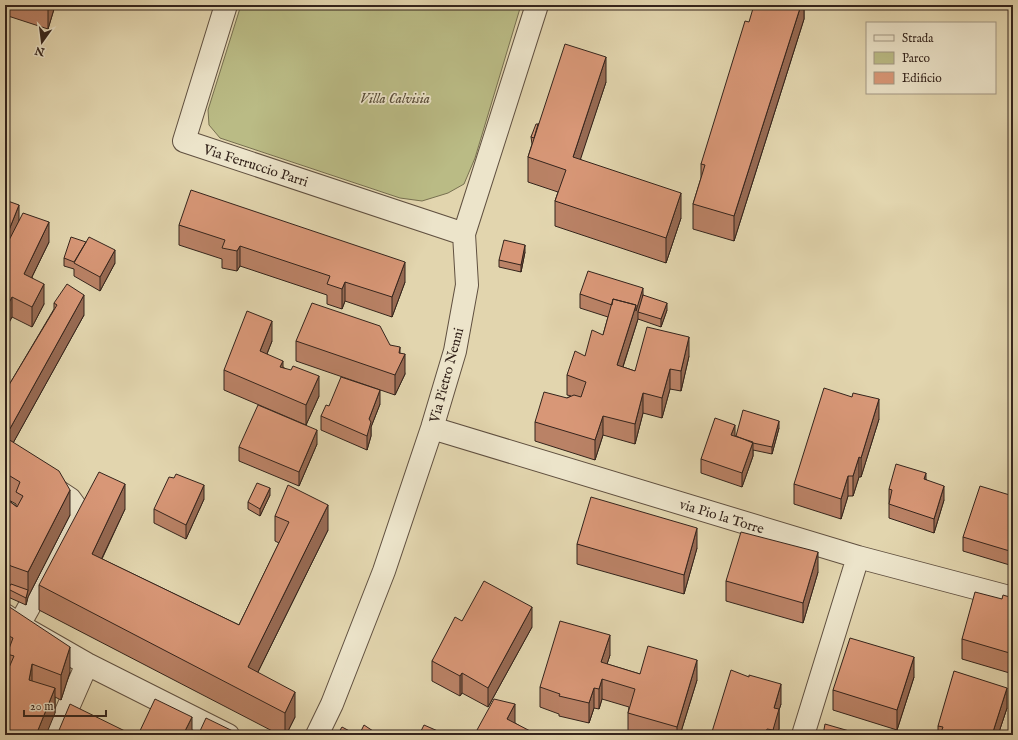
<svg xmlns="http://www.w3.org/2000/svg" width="1018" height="740" font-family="'IM FELL English',serif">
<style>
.green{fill:#babb85;stroke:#777050}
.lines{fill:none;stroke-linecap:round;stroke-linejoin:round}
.minor-casing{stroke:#605040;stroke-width:24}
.minor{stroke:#ece4ca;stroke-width:22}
.wall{fill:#ba8266;stroke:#34241c}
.shaded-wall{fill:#976a53;stroke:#34241c}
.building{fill:#d89777;stroke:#34241c}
.labels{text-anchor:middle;stroke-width:3.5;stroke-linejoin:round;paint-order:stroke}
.park-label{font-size:14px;font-style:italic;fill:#564a36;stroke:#ece4ca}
.street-label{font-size:14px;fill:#34241c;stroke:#ece4ca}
</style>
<rect width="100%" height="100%" fill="#e2d5ae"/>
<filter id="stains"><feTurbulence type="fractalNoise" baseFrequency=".005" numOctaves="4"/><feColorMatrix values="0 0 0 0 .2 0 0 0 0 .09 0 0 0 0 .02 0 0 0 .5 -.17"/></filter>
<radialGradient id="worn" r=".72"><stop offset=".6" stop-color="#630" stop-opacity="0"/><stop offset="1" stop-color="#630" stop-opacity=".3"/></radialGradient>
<path class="green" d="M241,5H521L475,158L464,184L448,193L422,201L400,198L220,138L209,125L208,110Z"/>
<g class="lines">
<g class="minor-casing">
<path id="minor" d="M226,5L184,141L464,234
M432,428L858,557L1013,598
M5,456L70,499L78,510L77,521L19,625
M5,615L19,625L87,664L228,735
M56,735L87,664
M317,735L332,704L384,571L432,428L455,351L467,285L464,234L537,5
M803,735L858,557"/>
</g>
<use href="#minor" class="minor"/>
</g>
<path class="wall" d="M5,5H54V9L48,29L5,15Z
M804,5V19L734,241L693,229V204L701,178V164Z
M606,82L580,159L681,218L666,263L555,226V201L558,192L528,182V157L532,144L531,137L538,124Z
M5,200L19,220L49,242L32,277L44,304L32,327L12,317L5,330Z
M179,225L405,282L392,317L345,301L342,309L327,304V295L240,266L237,271L222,268V259L179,245Z
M525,252L521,272L499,267V260Z
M64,258L115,263L100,291L74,276V269L64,266Z
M580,294L643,295L667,310L661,327L638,319L623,367L635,371L689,356L681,391L670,389L662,418L643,413L635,444L603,435L595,460L535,441V422L567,398L571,396L567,395V375L585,356L603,335L608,317L580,308Z
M54,303L84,315L13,443L70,515L28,597L26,605L8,597V589L5,587V498L16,506V504L5,498V389L6,390L54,309Z
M272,341L267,354L319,396L306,425L224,390V370Z
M296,341L390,345L400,354L405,374L395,395L296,361Z
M380,404L371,427V436L367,450L321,430V416L329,406Z
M879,419L861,477H859L853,496H848L841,519L794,504V484Z
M779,428L772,454L753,450V456L742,487L701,473V459L735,436H736Z
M317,444L299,486L239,461V447Z
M926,479L944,500L934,533L889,518V489Z
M270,495L260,516L248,509V502Z
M1013,496V566L963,551V537Z
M204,499L186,539L154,523V509Z
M125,509L102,559L239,625L279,543L275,541V516L328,530L258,672L295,717L286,735H280L39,610V585Z
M577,544L697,548L684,594L577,564Z
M818,572L803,623L726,601V581Z
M1013,598V674L962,659V639L1002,599Z
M5,604L70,672L61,700L55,697V713L7,672V660L5,659Z
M462,621L532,627L488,707L462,693L460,696L432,681V661Z
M610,655L607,664L640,674L697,680L680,735H637L628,732V713L629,707L602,699L599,709L594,708L589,723L559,716V714L540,707V687Z
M914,677L897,730L833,710V690Z
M781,704L779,710V729L777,735H711Z
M1007,708L998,735H938V726Z
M515,723L534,735H477V730Z
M200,731L241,735H200Z"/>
<path class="shaded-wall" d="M50,5H54V9L48,29V9Z
M801,5H804V19L734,241V216Z
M606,57V82L573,182V157Z
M681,193V218L666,263V238Z
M19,205V230L9,255V230Z
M49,222V242L24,293V274Z
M525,245V252L521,272V265Z
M240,246V266L237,271V251Z
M115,250V263L100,291V277Z
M405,262V282L392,317V297Z
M345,282V301L342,309V289Z
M44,284V304L32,327V307Z
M643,288V302L638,312V319L617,385V365L636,305Z
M84,295V315L7,454V434Z
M12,297V317L5,330V310Z
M667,303V310L661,327V319Z
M272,321V341L260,371V351Z
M689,337V356L681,391V371Z
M400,347V364L405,354V374L395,395V375Z
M283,361V381L280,367Z
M670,369V389L662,418V398Z
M319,376V396L306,425V405Z
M380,390V404L371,427V436L367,450V436L369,419Z
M643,393V413L635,444V424Z
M879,399V419L861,477V458Z
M603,416V435L595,460V440Z
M779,421V428L772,454V447Z
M735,425V439L731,435Z
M317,430V444L299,486V472Z
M753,442V456L742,487V473Z
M859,457V477L853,496V476Z
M926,473V487L924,479Z
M848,476V496L841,519V499Z
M125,484V509L92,579V554Z
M204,485V499L186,539V525Z
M944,486V500L934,533V519Z
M270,488V495L260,516V509Z
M70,490V515L28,597L26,605V598L28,590V572Z
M328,505V530L248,692V667Z
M697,528V548L684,594V575Z
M818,552V572L803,623V603Z
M532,607V627L488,707V688Z
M610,635V655L601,682V662Z
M70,647V672L61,700V675Z
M914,657V677L897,730V710Z
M697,660V680L680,735H677V727Z
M32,664V689L29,680Z
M462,673V693L460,696V676Z
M602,679V699L599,709V689Z
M781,684V704L779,710V729L777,735H773L774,708Z
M55,688V713L46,735H36Z
M594,688V708L589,723V703Z
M1007,688V708L998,735H992Z
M295,692V717L286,735H285V713Z
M515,704V729L507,719Z
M192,717V734L194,731V735H183Z"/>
<path class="building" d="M36,5H50L48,9Z
M754,5H801L734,216L693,204L705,165L701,164L745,21L749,22Z
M565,44L606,57L573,157L681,193L666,238L555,201L566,170L528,157Z
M536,124H538L534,138L531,137Z
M191,190L405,262L392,297L345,282L342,289L327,284L330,276L240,246L237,251L222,248L225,240L179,225Z
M5,200L19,205L9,230L5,229Z
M23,213L49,222L24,274L44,284L32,307L12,297L5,310V248Z
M71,237L86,242L74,262L64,258Z
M89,237L115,250L100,277L74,263Z
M504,240L525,245L521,265L499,260Z
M588,271L643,288L636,311V305L613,299L612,305L580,294Z
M67,284L84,295L7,434L5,433V389L6,390L57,305L54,303Z
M643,295L667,303L661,319L638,312Z
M613,299L636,305L617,365L635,371L647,327L689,337L681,371L670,369L662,398L643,393L635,424L603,416L595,440L535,422L544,392L567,398L574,395L581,397L586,382L567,375L575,351L585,356L592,330L603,335Z
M312,303L380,326L390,345L400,347L399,353L405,354L395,375L296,341Z
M247,311L272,321L260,351L283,361L280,367L291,370L293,366L319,376L306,405L224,370Z
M341,377L380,390L369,419L371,422L367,436L321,416L326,405L329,406Z
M824,388L852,397L853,393L879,399L861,458L859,457L853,476H848L841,499L794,484Z
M258,405L317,430L299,472L239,447Z
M743,410L779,421L772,447L753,443L736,436Z
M715,418L735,425L731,435L753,442L742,473L701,459Z
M8,439L59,471L70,490L28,572L11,566L5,562V498L17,507L23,496L16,492L20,482L5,473V447Z
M896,464L926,473L924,479L944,486L934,519L889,504L892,490L889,489Z
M99,472L125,484L92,554L239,625L289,522L275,516L288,485L328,505L248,667L295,692L285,713L39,585Z
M176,474L204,485L186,525L154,509L169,477L174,478Z
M257,483L270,488L260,509L248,502Z
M980,486L1013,496V552L963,537Z
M591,497L697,528L684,575L577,544Z
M741,532L818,552L803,603L726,581Z
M484,581L532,607L488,688L462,673L460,676L432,661L455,617L462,621Z
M11,584L28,590L26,598L8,589Z
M975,592L1002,599L1003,595L1013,598V654L962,639Z
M5,604L70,647L61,675L32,664L29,680L55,688L36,735H5V677L14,656L7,654L13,638L5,634Z
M560,621L610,635L601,662L640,674L648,646L697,660L677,727L628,713L635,689L602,679L599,689L594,688L589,703L559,696L560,694L540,687Z
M850,638L914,657L897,710L833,690Z
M731,670L749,677V675L781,684L774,708L779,709L773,730L767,729L765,735H711Z
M954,671L1007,688L992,735H940L943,727L938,726Z
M155,699L192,717L183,735H138Z
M494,699L515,704L507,719L534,733L533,735H485V734L477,730Z
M70,704L133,735H57Z
M206,718L241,735H207L200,731Z
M825,724L863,735H823Z
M364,725L379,735H359Z
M424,725L447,735H419Z
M342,727L357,735H337Z"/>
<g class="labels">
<g class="park-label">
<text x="395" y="103">Villa Calvisia</text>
</g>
<g class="street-label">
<text transform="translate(256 165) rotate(18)" y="5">Via Ferruccio Parri</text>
<text transform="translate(446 375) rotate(-75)" y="5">Via Pietro Nenni</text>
<text transform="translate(722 516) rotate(17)" y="5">via Pio la Torre</text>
</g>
</g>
<rect width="1018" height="740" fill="none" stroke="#e2d5ae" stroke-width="20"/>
<rect x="6" y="6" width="1006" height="728" fill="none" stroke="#34241c" stroke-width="2"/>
<rect x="10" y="10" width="998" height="720" fill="none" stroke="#34241c"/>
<rect x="866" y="22" width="130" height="72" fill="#ece4ca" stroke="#a29784"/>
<rect x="874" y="35" width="20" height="6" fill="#ece4ca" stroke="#a29784"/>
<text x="902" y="42" font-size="12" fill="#34241c">Strada</text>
<rect x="874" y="52" width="20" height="12" fill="#babb85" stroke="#a29784"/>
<text x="902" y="62" font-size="12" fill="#34241c">Parco</text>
<rect x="874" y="72" width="20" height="12" fill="#d89777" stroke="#a29784"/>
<text x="902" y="82" font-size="12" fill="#34241c">Edificio</text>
<g transform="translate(42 42) rotate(194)" stroke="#ece4ca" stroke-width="3" paint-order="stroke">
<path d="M0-3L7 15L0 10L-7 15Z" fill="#34241c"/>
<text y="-6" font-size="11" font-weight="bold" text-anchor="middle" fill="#34241c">N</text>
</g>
<path d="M24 710v6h82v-6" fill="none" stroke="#34241c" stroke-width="2"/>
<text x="30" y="710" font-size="12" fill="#34241c" stroke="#ece4ca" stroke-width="3" paint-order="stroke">20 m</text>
<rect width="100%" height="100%" filter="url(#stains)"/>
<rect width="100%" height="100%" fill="url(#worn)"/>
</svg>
